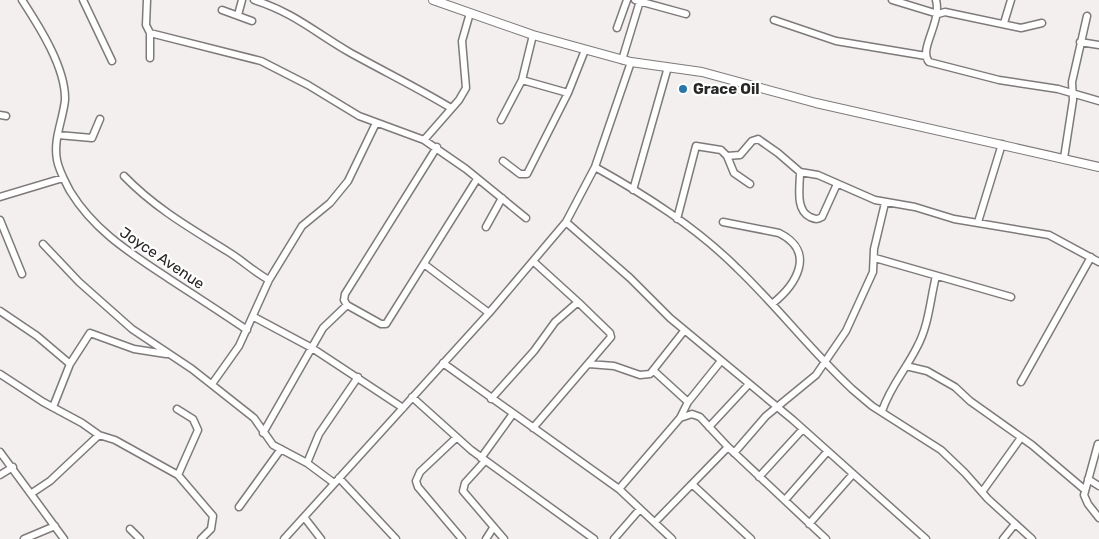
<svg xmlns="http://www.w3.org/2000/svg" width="1099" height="539" font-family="Rubik,sans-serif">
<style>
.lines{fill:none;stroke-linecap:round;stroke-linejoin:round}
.minor-casing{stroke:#7e7a79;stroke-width:9}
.major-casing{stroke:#7e7a79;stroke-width:10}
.minor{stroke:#fff;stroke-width:6}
.major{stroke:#fff;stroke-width:8}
.poi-dot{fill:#2a76a8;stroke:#fff;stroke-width:2}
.labels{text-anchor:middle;stroke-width:4.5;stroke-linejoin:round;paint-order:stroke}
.poi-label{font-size:15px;font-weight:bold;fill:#282726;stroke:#fff;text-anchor:start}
.street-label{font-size:15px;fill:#282726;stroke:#fff}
</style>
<rect width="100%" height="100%" fill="#f3efee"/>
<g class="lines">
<g class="minor-casing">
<path id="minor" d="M22,0C39,26 66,68 65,100C63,120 53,139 57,160C59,171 65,181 70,191C95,232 132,254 171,280C197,297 222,313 247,330
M83,0L112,61
M147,0L146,25L150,33L261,61L308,85L359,116L424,140L466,169L526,218
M254,0C293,12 316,33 349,52C383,71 418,88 451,108
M635,0L686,14
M892,0L938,14L945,12L1021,28L1042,23
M936,0C942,23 918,49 929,62L999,80L1058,89L1099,101
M222,10L252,21
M238,15L242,0
M774,20L836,41L926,56
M1004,23L1011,0
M617,28L627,0
M1080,42L1099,45
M150,58V33
M622,60L640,1
M522,80L568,93
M0,115L6,116
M501,120L522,80L533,35
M58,135L92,138L100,119
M424,140L459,100L466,88L462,41L470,13
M437,147L345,294L344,300L347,305L381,324H386L477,179
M727,156L734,173L750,184
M1064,158L1073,100L1072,82L1087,16
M503,161L520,174H527L568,93L585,50
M595,167C645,195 696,227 737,268C777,306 811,351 852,389L872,406L941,450L965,473L988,499L1032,539
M800,172C800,187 795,210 810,217C815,219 817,220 822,217L837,184
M124,176C155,208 190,228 227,251C242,260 254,272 269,280
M633,190L668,67
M0,197L63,178
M677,219L696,146L721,150L727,156L740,155L752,141L758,139L778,153L800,172L818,175L875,200L915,207L954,219L1049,235L1099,262
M0,220L22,274
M566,222L630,278L670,318L793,420L926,539
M723,222L779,233C817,252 796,285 772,304
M978,222L1002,144
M486,227L502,198
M43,244L79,282L132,329L192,369L254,418L273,445L307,463L334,483
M875,258L1011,297
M424,264L489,313
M0,311L37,336L70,364
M254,317L312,348L403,408
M443,363L619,489L672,539
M589,364L614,366L640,375L650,374L684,331
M906,366L927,371L955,387L970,401L1032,445L1085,490
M654,371L688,402
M0,374L43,402L82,423L99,435L115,440L178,475L213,516L211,529L201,539
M1021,382L1091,257
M212,384L239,346L269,280L302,226L330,203L348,181L376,123
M412,397L471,450L594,539
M491,399L534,351L555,322L578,302L534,262
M53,407L70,364L90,333L134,349L166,354
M177,409L193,419L198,430L178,475
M882,411C891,385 905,371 917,347C929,325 930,300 936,276
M680,418L688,402L721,361
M709,427L749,384
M533,428L611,337L610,333L578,302
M263,433L323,328L347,305
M456,438L420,472L416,481L418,487L462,539
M1098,444L1084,495L1088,504L1099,518
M0,452L64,539
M734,453L766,416L816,375L846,331L873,272L874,249L885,203
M481,458L512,415
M485,461L465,483L463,491L504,539
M307,463L319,434L358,377
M0,475L13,467
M759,477L802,430
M339,478L396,539
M1088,479L1099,486
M693,485L751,539
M619,489L680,418L692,414L700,417L728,447L826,539
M982,492L1020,439
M32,493L50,481L99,435
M785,500L827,452
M239,507L281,449
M304,517L321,539
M655,522L728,447
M809,524L853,474
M130,529L140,539
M24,539L55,526
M284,539L489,313L566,222L595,167L631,62
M486,539L493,528
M614,539L640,509
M1003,539L1015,524"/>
</g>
<g class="major-casing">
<path id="major" d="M433,0L533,35L631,62L702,72L816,103L1099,167"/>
</g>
<use href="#minor" class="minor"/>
<use href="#major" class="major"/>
</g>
<circle class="poi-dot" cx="683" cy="89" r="5"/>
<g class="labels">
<g class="poi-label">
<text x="693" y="94">Grace Oil</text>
</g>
<g class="street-label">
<text transform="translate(162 258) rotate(34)" y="5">Joyce Avenue</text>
</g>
</g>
</svg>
